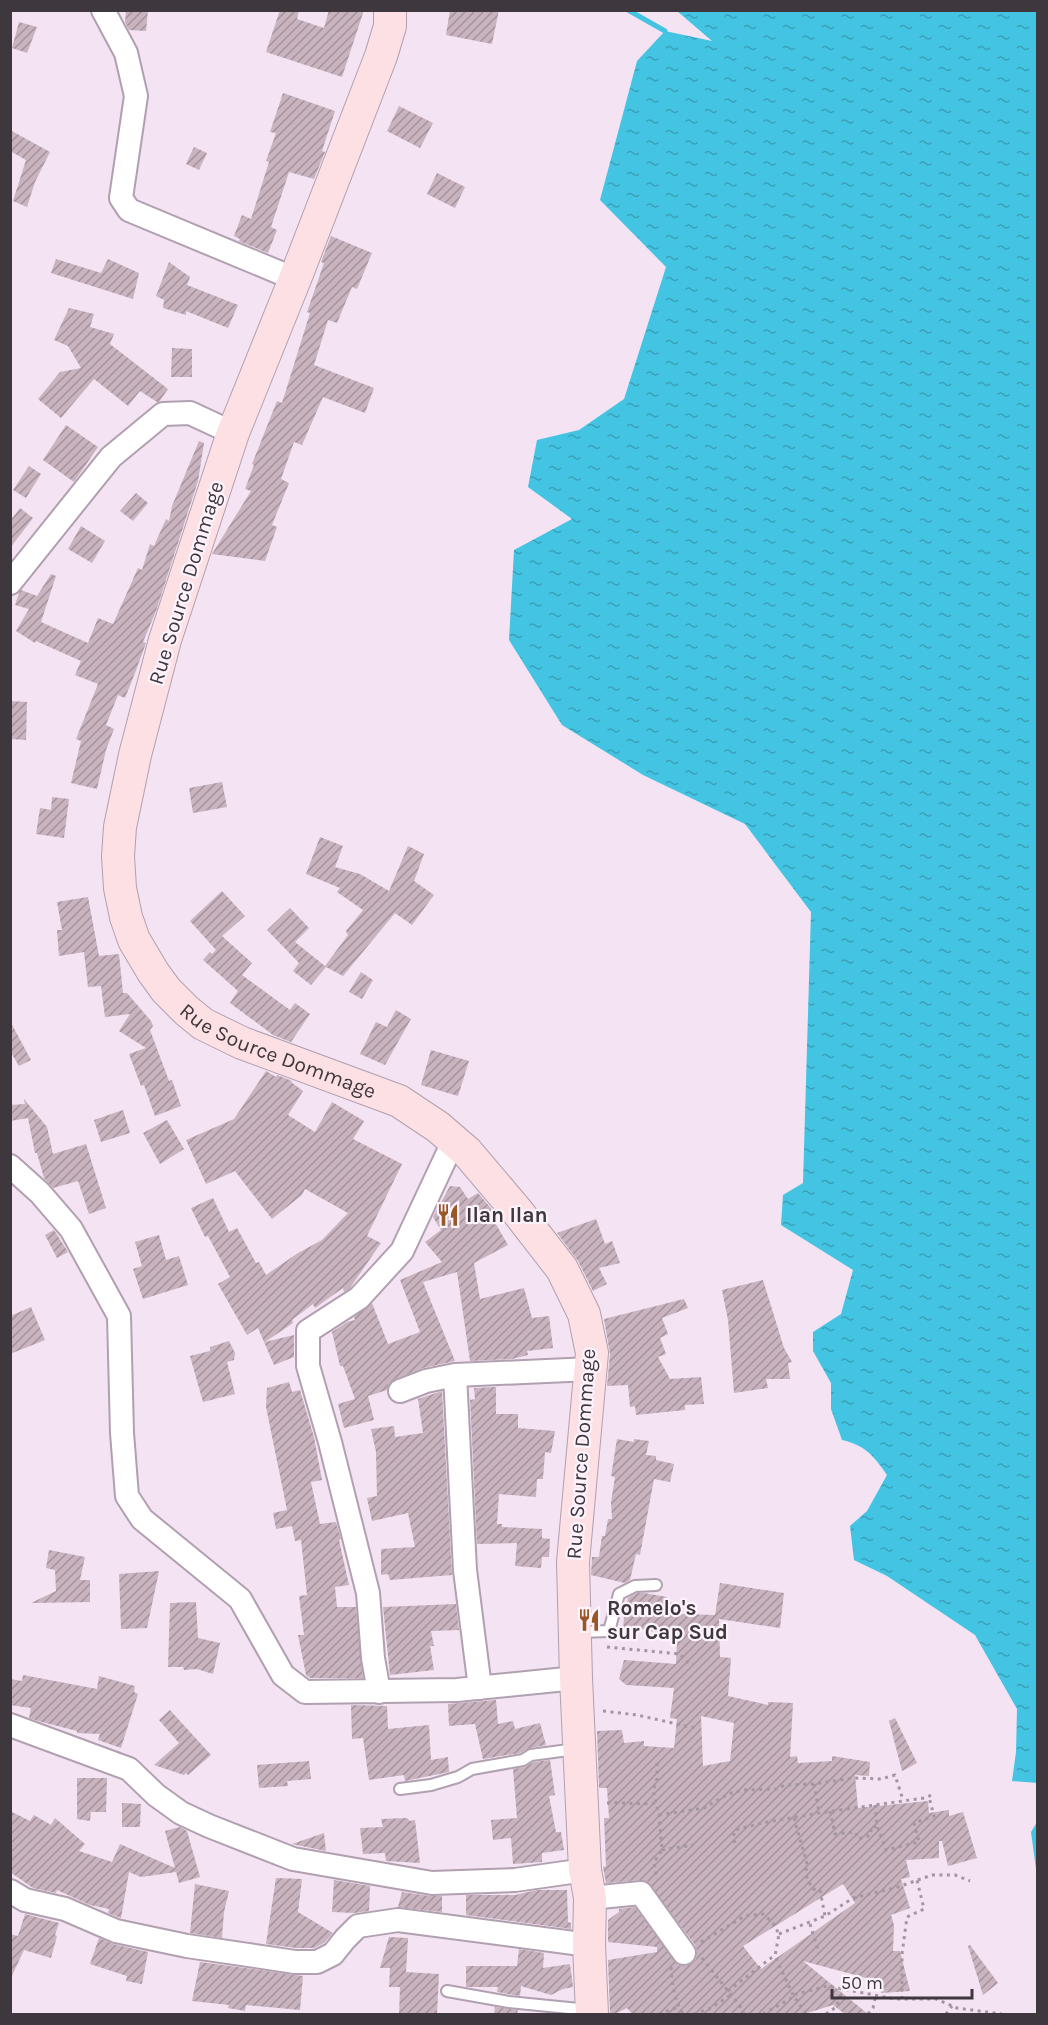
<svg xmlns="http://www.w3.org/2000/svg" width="1048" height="2025" font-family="Karla,sans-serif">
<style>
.water{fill:url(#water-ripples)}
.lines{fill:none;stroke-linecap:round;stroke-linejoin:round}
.stream{stroke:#43c4e2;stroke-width:5}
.building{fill:url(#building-hatch);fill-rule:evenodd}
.service-casing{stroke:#b1a0b0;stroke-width:14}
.minor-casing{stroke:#b1a0b0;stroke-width:26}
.secondary-casing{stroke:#b1a0b0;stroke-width:34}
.path{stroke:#a396a2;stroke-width:3;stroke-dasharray:3 4.5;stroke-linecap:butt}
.service{stroke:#fff;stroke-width:10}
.minor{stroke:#fff;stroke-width:22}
.secondary{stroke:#fce0e3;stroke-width:32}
.labels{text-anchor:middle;stroke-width:4.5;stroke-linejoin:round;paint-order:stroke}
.street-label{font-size:21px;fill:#3e373d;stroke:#fdf3fd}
.poi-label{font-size:21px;font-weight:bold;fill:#3e373d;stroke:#fdf3fd;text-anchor:start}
</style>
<defs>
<pattern id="water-ripples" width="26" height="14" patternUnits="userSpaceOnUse" patternTransform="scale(1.5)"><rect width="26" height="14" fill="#43c4e2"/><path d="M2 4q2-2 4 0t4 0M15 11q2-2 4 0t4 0" fill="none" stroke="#39a0b8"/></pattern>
<pattern id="building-hatch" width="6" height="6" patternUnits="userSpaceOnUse" patternTransform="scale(1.5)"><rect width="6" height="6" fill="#c8b3bf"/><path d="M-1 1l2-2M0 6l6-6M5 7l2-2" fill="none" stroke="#a4929c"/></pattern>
</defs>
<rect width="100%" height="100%" fill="#f4e3f3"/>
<path class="water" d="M677,11H1037V1783L1012,1781L1016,1752L1017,1709L975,1635L887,1576L854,1560L850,1526L867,1511L887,1475C874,1456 865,1445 842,1440L831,1409V1383L813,1351V1332L841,1314L853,1270L781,1225L783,1195L803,1183L811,912L745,824L643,775L562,725L509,640L514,550L572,519L528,487L537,440L579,430L624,399L666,267L600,200L637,61L665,31L712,41Z
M1037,1822V1876L1031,1832Z"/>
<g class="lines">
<path class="stream" d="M628,10L665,31"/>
</g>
<path class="building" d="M126,10H148L146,31L129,30L125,22Z
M280,10H299L297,19L324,28L329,10H364L342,77L266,52Z
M450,10H499L492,44L446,35Z
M19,22L37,27L27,53L12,48Z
M283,93L335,111L322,151L325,152L314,179L289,172L271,227L277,230L268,253L239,241L240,239L234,236L242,215L251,219L269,162L266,161L276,133L270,132Z
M399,106L433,123L420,148L387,131Z
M10,130L50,152L35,182L27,207L13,201L26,160L10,151Z
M194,147L207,153L199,170L186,164Z
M437,173L465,187L455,208L427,194Z
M331,236L372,253L357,289L352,287L337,323L328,320L314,365L374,388L365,413L323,397L302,445L294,442L281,479L289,483L272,525L277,527L265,561L212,554L251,491L245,489L254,465L252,464L277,401L282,403L310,313L307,312L324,263L321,262Z
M56,259L101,273L108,259L139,273L133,299L51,273Z
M169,262L190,277L187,285L238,305L228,328L186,311V315L163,308L164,300L156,296Z
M69,308L94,314L90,327L114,334L110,344L168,389L159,402H157L140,391L128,406L94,379L61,418L38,399L60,372L81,368L68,346L54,340Z
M172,348L192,349V377H171Z
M66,425L98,447L74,482L43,460Z
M199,441L204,443L198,481L156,611L143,642L146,643L135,673L125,698L118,695L106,725L114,729L106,750L97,789L71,783L81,741L76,739L98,684L75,675L81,661L36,641L35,643L16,631L29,609L15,605L19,593L21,590L37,596L51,574L56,576L41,622L88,643L98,618L113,624L138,568L142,570L150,544L154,546L166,519L169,521L172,506Z
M29,466L41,474L26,498L13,490Z
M136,493L148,503L133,521L120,511Z
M20,508L33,518L10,548V521Z
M81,526L105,541L92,563L68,549Z
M10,701L27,702L26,740L10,739Z
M222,782L227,807L193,813L189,788Z
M52,797L69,799L64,838L36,834L40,808L51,810Z
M320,837L343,846L335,867L360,874L389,891L408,846L424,854L414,881L434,895L412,925L395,913L343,976L326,967L311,985L293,971L299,963L267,930L290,908L309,928L295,942L325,966L348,935L346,931L363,910L337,892L340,888L306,874Z
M222,891L245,916L222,936L252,963L242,975L290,1010L295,1003L310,1014L291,1042L273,1035L230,1003L238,991L203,960L210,952L212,954L216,950L190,921Z
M88,897L99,956L119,954L123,993H127L151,1021L153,1026L150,1030L169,1081L172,1080L181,1106L155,1116L144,1085L141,1086L129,1054L146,1048L119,1031L130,1014L105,1017L101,986L88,987L84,952L59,956L57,930H62L57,902Z
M361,972L373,980L362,999L349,992Z
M396,1010L411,1019L385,1065L360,1054L376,1022L387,1027Z
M10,1021L31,1060L19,1066L10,1051Z
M431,1050L469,1061L458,1096L421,1085Z
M266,1071L276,1077L277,1075L292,1081L291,1082L303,1091L288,1115L315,1132L332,1102L364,1121L353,1139L402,1164L367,1236L381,1243L350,1288L344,1292L343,1288L315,1308L313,1304L292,1320L293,1323L265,1342L294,1335V1357L274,1365L258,1328L247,1335L218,1284L230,1277L208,1236L205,1237L191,1208L213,1198L229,1232L237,1228L256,1263L259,1262L266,1275L298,1253L322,1240L348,1213L305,1189L302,1195L272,1219L235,1171L206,1184L186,1140L234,1119Z
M24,1099L47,1127L53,1154L86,1144L106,1208L89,1214L78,1181L53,1188L44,1178L37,1153H35L28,1118L10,1121V1105L25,1104Z
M123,1110L130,1133L101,1142L94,1120Z
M167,1120L184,1149L160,1164L143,1133Z
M450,1186L460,1187L468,1199L478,1193L494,1212L490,1214L508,1245L474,1263L480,1299L524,1288L532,1318L549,1316L553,1348L527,1351L528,1355L512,1359L470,1361L457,1272L423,1282L455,1361L423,1368L395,1379L389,1383L387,1390L368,1396L374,1420L344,1428L338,1404L355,1399L343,1366H340L332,1332L347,1322L355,1320L354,1317L372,1303L388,1344L420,1332L400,1280L442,1262L425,1242L441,1230L433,1217Z
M596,1219L605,1244L612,1241L620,1263L599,1268L607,1284L593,1291L578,1261L557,1233Z
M54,1230L68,1252L57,1258L45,1235Z
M159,1235L166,1260L179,1256L188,1285L143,1299L133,1269L142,1266L135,1242Z
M763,1280L784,1348L792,1362L788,1363L790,1379H766L768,1388L734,1393L728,1320L722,1290Z
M684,1299L688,1308L662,1318L668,1334L660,1338L666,1354L658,1357L670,1379L701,1377L704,1404L685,1405V1410L636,1415L635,1406L630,1407L628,1385L607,1386L610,1354L604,1319Z
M31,1307L45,1340L10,1354V1316Z
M229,1341L235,1353L234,1360L227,1362L235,1394L203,1402L190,1356L210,1351V1347Z
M289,1382L292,1392L300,1390L314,1437L322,1480L311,1482L320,1524L336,1522L341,1539L339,1540L349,1585L335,1587L337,1607H356L363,1678H310L306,1675L298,1635H304L299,1596L307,1595L301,1540L295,1541L292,1526L276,1529L273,1513L287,1510L266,1407L267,1388Z
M496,1387V1414H518V1428L555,1431L551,1453L545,1452L543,1479H537L536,1497L499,1494L497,1524H502V1527L542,1529V1538L550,1539L549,1557H542L541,1568L515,1566L517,1543L477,1544L470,1398L471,1400L475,1399L474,1388Z
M442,1391L452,1575L390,1580L388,1574L381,1575V1549L415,1547L408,1513L372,1521L367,1498L377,1496L376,1452L371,1429L394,1426L395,1437L423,1433L418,1399Z
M617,1439L634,1442V1439L649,1441L646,1455L656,1456V1460L674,1464L670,1482L654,1479L640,1555L636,1554L630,1580L625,1583L591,1575L592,1557H599L602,1536H605L608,1519H612L611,1502L615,1477L611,1476Z
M49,1550L85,1557L80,1580H90V1602L31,1603L56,1591L55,1570L46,1568Z
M159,1571L147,1628L121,1629L119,1574Z
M720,1583L784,1593L780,1628L719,1619L720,1657L731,1658L728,1696L768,1705V1702L793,1703L790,1757L797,1756L798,1763L832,1761V1756L870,1762L869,1776L855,1775L858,1808L928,1801L929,1813L949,1810V1816L963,1812L977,1858L948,1866L942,1841H939V1858L906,1860L910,1877L901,1879L910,1908L891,1915L894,1925L893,1951H900L910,1991L881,1993V1982L803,1961L868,2014H845L833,2005L804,2014H632L627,2008L615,2014H610L608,1960L657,1952V1947L608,1942V1920L619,1912V1909L635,1907L678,1965L685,1966L691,1964L696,1959L697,1952L695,1945L647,1881L640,1880L606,1883L603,1867L606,1866L604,1818H609L607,1788H599L597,1731L622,1730L624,1743L644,1741V1746L674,1748L677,1719L670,1718L674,1688L626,1685L619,1679L624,1660L676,1664L677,1638L639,1628L623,1629L624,1617L628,1598L637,1593H644L667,1597V1602L683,1604L682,1614L715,1615ZM701,1716L734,1723L730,1761L703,1766ZM843,1884L855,1903L761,1969L743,1946Z
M196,1602L198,1638L220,1643L213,1674L197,1669L184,1670L183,1667H168L170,1603Z
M456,1604L459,1630L431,1631L434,1646H430L434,1670L390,1675L383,1607Z
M23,1675L97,1689L99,1676L135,1686L134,1692L138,1694L121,1748L98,1740L100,1734L77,1733V1731L38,1721L29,1718L31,1708L10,1705V1679L22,1681Z
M496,1700L498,1724L513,1721L515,1729L540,1723L546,1745L530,1748L520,1753L483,1759L475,1724L449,1726L448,1704Z
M351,1705L387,1706L388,1729L429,1725L431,1760L448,1757L449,1772L405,1781L404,1775L369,1780L363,1738L352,1739Z
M170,1710L211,1755L188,1775L186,1773L184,1775L154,1765L179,1743L159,1720Z
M895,1718L917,1763L902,1771L889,1721Z
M550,1760L555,1795L549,1796L556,1832H561L564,1850L542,1853V1862L513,1864L511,1838L493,1840L491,1820L517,1818L513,1769L525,1767L534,1762Z
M309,1761L311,1779L287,1781L288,1786L259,1788L257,1765Z
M77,1778H107L106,1812H91L90,1821L77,1819Z
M122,1803L141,1804L140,1827H122Z
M10,1811L30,1821L34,1815L51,1825L55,1818L85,1844L79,1851L112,1862L120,1844L175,1868L165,1831L180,1827L187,1831L200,1877L179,1883L176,1872L141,1877L129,1872L121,1918L108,1913L109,1909L90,1905L57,1890L56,1893L33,1888L10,1872Z
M407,1818L410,1821L415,1820L420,1863L386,1861L385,1853L363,1854L360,1828L383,1827L381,1819Z
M324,1833L326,1851L292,1844Z
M276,1878L302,1879L298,1912L333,1933L324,1943L314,1948H296L266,1944Z
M334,1880L370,1886L369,1911L354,1913L332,1912Z
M195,1884L229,1891L224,1912L222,1938L190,1933Z
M537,1890H567L568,1922L571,1923V1929L466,1915V1895H515Z
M402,1892L430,1896H442V1912L398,1907Z
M25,1914L59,1923L55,1935L57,1936L51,1958L24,1950L10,1980V1934L18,1936Z
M389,1937L408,1938L406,1972L439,1974L437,2014H399L400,1987H389L390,1968H380Z
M99,1938L113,1944L148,1952L142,1984L126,1981L127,1976L90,1964Z
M970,1945L998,1983L983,1995L968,1946Z
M519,1949L544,1953L543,1968L570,1964L573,1987L563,1989L551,1995L521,1986L520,1996L497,1992L498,1987H466V1966H517Z
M200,1962L303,1976L300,2010L246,2005L245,2011L228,2008L229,2005L192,2001Z
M495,2007L518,2010L517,2014H494Z"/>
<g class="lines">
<g class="service-casing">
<path id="service" d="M578,1632L609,1631L619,1594L635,1586L656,1585
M400,1789L431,1785L458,1777L472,1769L523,1760L531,1755L576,1749
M447,1991L509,2002L589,2010"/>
</g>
<g class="minor-casing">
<path id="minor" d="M103,10L126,53L136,96L121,198L129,210L295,279
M10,583L111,457L163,414L190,413L233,433
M10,1166L40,1193L71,1229L119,1316L122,1433L127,1496L142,1519L240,1599L283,1675L305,1692L457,1690L576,1678
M455,1375L465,1570L480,1688
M400,1391L426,1381L455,1375L591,1369
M379,1692L373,1658L368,1593L330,1442L308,1366V1331L359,1298L402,1251L454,1140
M10,1725L129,1769L156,1795L181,1813L209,1826L293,1859L432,1883L515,1880L585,1870
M10,1891L25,1900L65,1909L116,1931L187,1946L295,1962H317L333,1954L345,1939L358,1926L398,1920L589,1945
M590,1898L641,1893L684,1953"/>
</g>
<g class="secondary-casing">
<g id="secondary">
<path id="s1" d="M390,10V26L381,56L295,279L233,433L165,640L135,755L120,827L118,856L120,888L126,917L134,940L153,972L166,990L187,1011L203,1024L242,1043L399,1101L438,1127L467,1152L517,1211L562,1269L584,1314L592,1353L573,1562L576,1678L585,1870L590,1898L589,1945L592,2014"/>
</g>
</g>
<path class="path" d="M607,1647L680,1654L689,1664H693
M603,1711L637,1715L695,1728
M657,1763V1779L653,1791L659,1815L662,1850L654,1862L657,1879
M814,1784L819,1812
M607,1803C624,1802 639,1805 656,1803
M875,1805L877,1826L886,1850L919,1842L914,1823L934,1816L929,1797
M830,1811L835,1834L855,1832L858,1839L871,1835V1827L877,1826
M659,1815L704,1808L728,1794L743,1790L777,1789L785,1785L814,1784L854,1778L881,1779L895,1775L903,1800
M794,1818L808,1867L806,1870L807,1879L813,1889L820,1890L825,1916
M735,1843L733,1838L735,1830L762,1823L819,1813L924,1798L935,1794
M662,1850L693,1845
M810,1924L819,1953
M779,1934L825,1916L853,1898L898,1887L932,1875H955L970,1881
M701,1942L745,1916L763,1914L773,1923L779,1934L775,1956L793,1995L806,2014
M702,1958L740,2006L744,2014
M671,1967C672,1984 674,1999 683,2014
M728,1991L775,1955
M902,1999V1954L907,1917L924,1909L917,1880
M659,2014L678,2007
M694,2014L709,2009L731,1995
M763,2014L790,1999L793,1995L827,1986L895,1999H936L957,2008L1002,2014
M826,2014L836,2007L844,1989
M868,2014L873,2008L876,1995
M946,2014L952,2006"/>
<use href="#service" class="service"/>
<use href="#minor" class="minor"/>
<use href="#secondary" class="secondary"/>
</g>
<defs>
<g id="restaurant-bare" transform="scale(1.8)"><path d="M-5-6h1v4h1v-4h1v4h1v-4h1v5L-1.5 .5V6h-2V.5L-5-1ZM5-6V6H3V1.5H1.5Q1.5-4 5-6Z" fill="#995626" stroke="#fdf3fd" stroke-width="2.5" paint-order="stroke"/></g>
</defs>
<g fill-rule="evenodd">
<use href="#restaurant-bare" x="448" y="1215"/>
<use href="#restaurant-bare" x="589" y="1620"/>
</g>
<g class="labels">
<g class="street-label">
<text transform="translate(186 583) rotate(-73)" y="7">Rue Source Dommage</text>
<text dy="7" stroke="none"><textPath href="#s1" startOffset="1167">Rue Source Dommage</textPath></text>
<text transform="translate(581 1454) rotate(-86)" y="7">Rue Source Dommage</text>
</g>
<g class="poi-label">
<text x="466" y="1222">Ilan Ilan</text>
<text x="607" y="1615">Romelo's<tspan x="607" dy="24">sur Cap Sud</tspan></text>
</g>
</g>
<rect width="1048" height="2025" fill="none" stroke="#3e373d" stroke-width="24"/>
<path d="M832 1989v9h140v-9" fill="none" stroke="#3e373d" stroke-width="3"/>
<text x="841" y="1989" font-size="18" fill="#3e373d" stroke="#fdf3fd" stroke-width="4.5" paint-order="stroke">50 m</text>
</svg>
